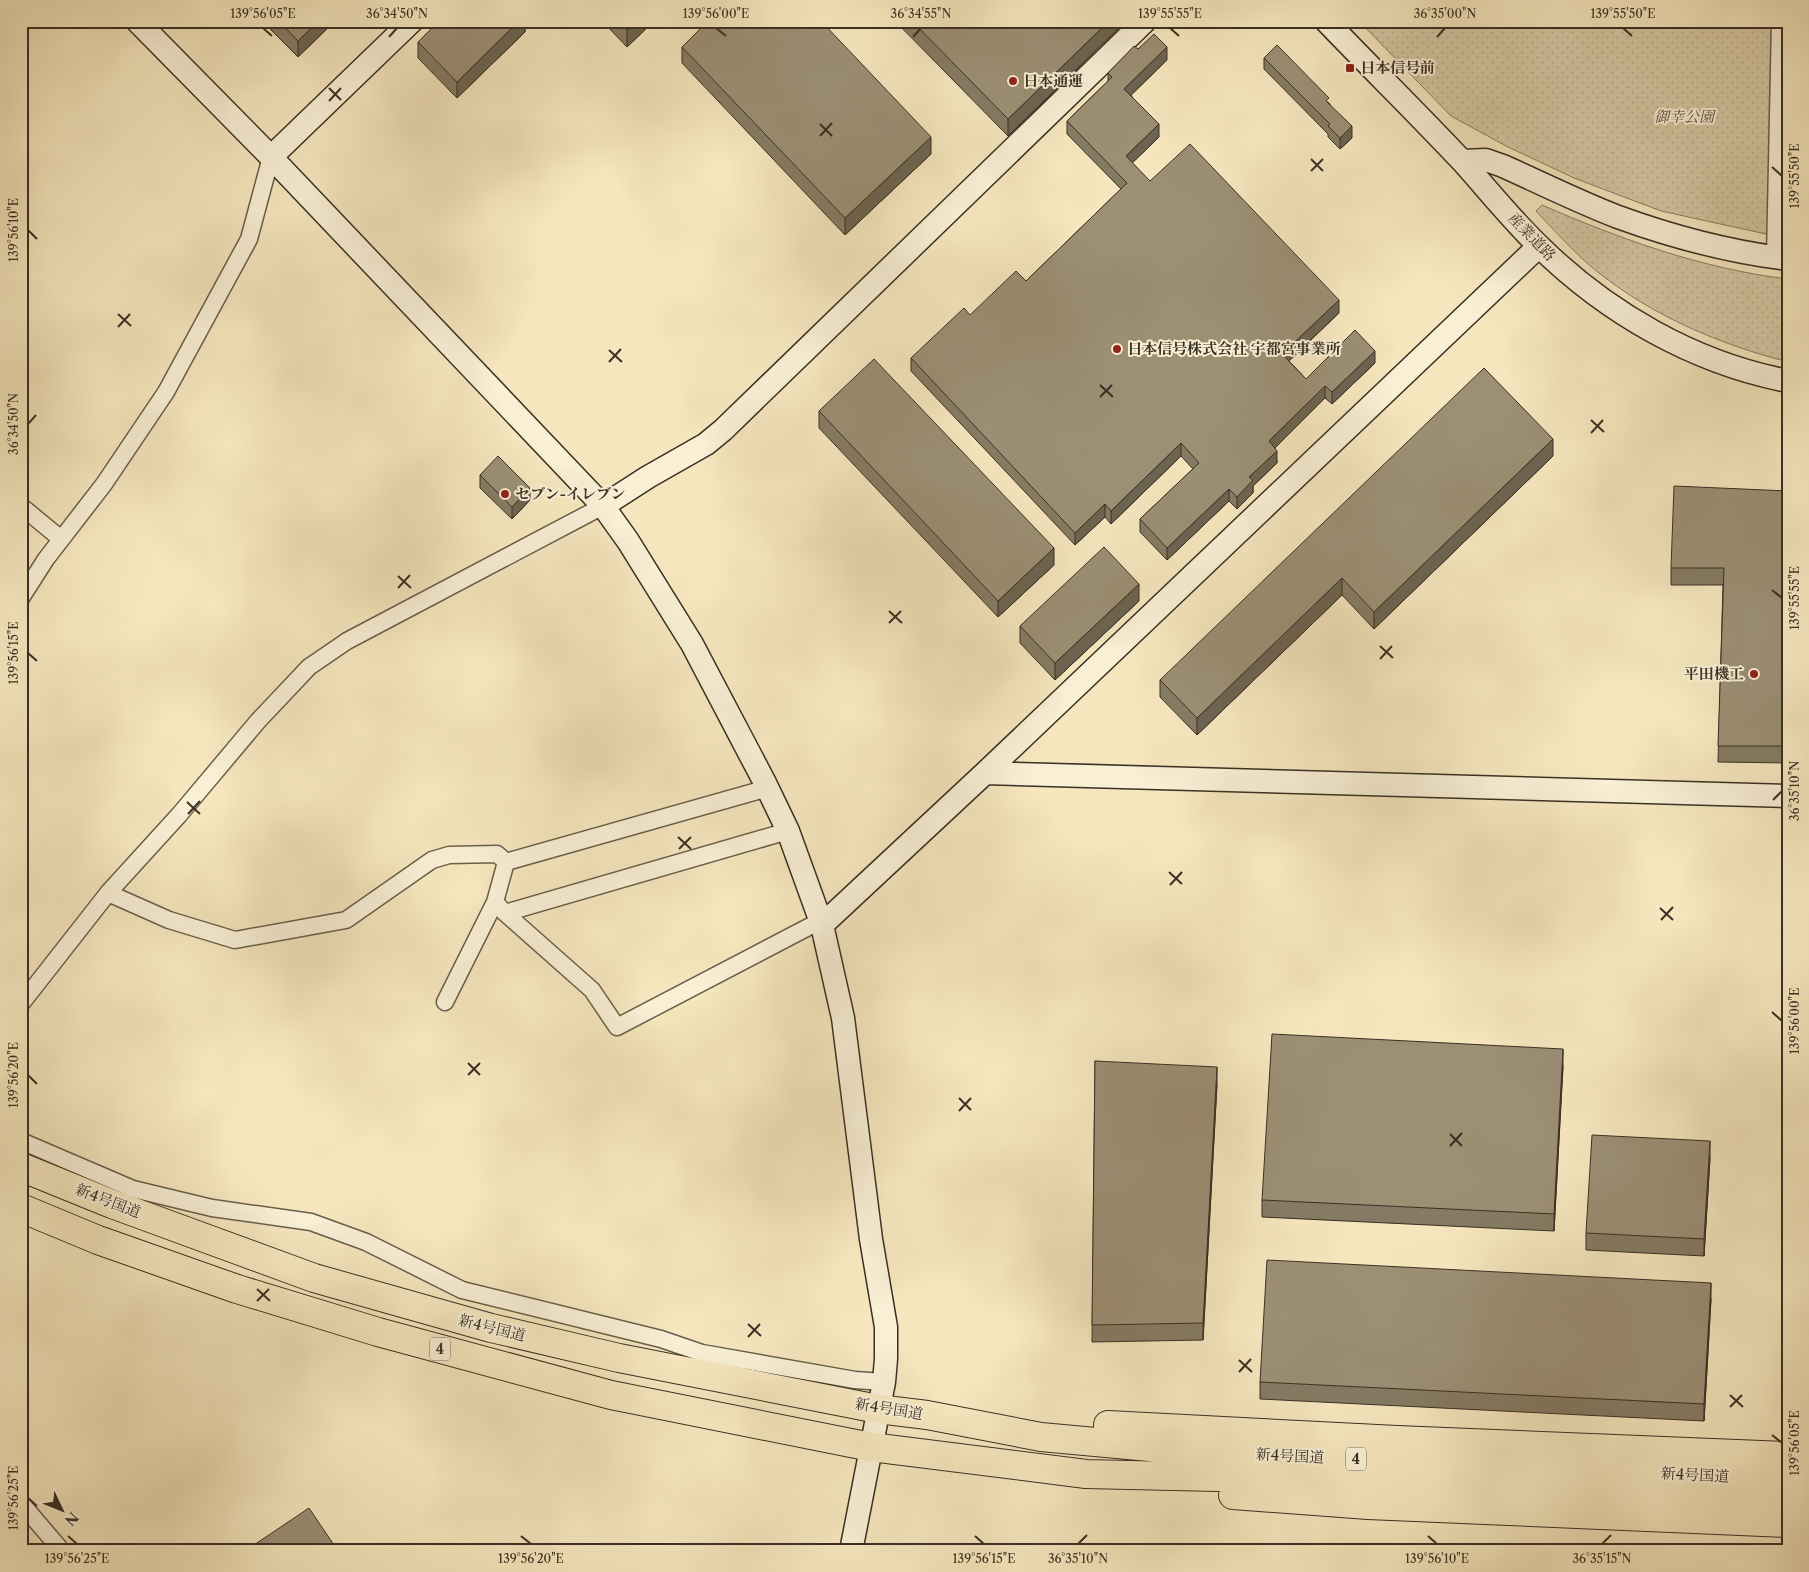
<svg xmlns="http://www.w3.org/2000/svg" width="1809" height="1572" font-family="'Libre Caslon Text','Noto Serif JP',serif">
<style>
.park{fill:url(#park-dots);stroke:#887c64}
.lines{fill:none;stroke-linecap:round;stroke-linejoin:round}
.street-casing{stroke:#695e4a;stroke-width:19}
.secondary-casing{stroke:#3a3023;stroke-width:25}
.highway-casing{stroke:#3a3023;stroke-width:30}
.street{stroke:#f8efd5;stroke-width:16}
.secondary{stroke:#f8efd5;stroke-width:22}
.highway{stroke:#f5e6be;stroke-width:28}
.wall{fill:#857b64;stroke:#3a3023}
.shaded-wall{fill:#6c6451;stroke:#3a3023}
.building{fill:#9b8f74;stroke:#3a3023}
.ticks{fill:none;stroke:#3a3023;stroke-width:2}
.poi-dot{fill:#8f2418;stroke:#f8efd5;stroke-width:2}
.labels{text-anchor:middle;stroke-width:4;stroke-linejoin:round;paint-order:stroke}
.shield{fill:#f8efd5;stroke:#736958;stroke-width:1}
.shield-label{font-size:14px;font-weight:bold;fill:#3a3023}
.poi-label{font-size:15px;font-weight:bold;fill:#3a3023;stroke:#f8efd5;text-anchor:start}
.park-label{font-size:15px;font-style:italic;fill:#594e3d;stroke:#f8efd5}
.street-label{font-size:15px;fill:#3a3023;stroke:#f8efd5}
.neatline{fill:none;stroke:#3a3023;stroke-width:2}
.ticks-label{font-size:12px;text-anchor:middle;fill:#3a3023}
</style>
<defs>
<pattern id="park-dots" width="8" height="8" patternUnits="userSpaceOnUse" patternTransform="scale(1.25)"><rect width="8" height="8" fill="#d5c7a4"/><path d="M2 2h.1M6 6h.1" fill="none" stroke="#b8ab8d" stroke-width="1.8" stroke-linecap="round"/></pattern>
</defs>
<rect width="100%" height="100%" fill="#f5e6be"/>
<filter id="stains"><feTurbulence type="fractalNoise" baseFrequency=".004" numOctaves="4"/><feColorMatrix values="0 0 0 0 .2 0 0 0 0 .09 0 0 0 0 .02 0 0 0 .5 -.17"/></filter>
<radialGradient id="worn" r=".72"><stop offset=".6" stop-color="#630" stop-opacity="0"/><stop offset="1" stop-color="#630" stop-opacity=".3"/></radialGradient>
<path class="park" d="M1359,21H1782L1781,220L1766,234L1661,211L1574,178L1508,147L1451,116Z
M1542,205C1620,239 1703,269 1788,279V362C1719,344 1655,317 1599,273C1576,255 1556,232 1536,211Z"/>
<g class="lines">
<g class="street-casing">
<path id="street" d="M1775,258L1780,21
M21,506L61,539
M21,598L46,559L104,484L166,392L249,239L271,157
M506,862L768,788
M108,893L169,920L235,940L346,920L432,860L449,855L497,854L506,862L495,902L505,913L788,831
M505,913L592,990L617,1027L820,921
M445,1002L495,902
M21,1004L108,893L179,815L258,721L309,667L347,641L603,506
M21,1141L133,1189L212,1208L311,1222L366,1242L462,1290L661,1339L702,1353L855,1380L884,1382
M21,1503L62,1551"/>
</g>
<g class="secondary-casing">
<path id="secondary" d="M137,21L271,157L603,506L628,541L692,644L764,781L788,831L822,925L843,1018L871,1239L886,1327V1359L884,1382L851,1551
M1326,21C1371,68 1418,114 1463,162C1488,190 1512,220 1539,246C1607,313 1694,363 1788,381
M271,157L412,21
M1462,161L1486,160L1503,166C1541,183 1579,202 1618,217C1673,237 1730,252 1788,259
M603,506L648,477L706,444L723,430L1145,21
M985,773L1788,796
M822,925L985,773L1539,246"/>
</g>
<g class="highway-casing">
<path id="highway" d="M21,1167L112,1204L314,1278L491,1328L619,1358L878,1409L927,1415L1041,1437L1204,1452L1788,1479
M21,1208L98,1240L237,1289L378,1332L611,1395L871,1447L1086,1474L1347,1480L1788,1502
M1108,1425L1397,1440L1788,1456
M1233,1495L1368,1505L1788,1523"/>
</g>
<use href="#street" class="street"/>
<use href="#secondary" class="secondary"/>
<use href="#highway" class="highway"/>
</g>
<path class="wall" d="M262,21H335L298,57Z
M525,21V32L457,98L418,58V42Z
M602,21H654L627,47Z
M895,21H1126L1008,136Z
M682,47L931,154L845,235L682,63Z
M1138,49L1167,60L1131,95L1159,137L1132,163L1150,181L1339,313L1289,361L1306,379L1375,363L1332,404L1325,398L1275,448L1277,463L1253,486V493L1237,509L1229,501L1167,560L1140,532V519L1193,469L1181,456L1111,524L1105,517L1075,545L911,371V358L970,315L1026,281L1121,189L1067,134V121L1108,81V73Z
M1264,58L1329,103L1352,138L1340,149L1328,137V134L1264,69Z
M819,411L1054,565L998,617L819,428Z
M1553,456L1374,629L1342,595L1197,735L1160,697V680Z
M480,475L530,500L512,519L480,488Z
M1788,491V763L1718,762L1723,585H1671V568Z
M1139,601L1055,680L1020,643V626Z
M1095,1061L1217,1084L1203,1340L1092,1342Z
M1563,1066L1554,1231L1262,1217V1200Z
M1710,1158L1704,1256L1586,1250V1233Z
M1711,1299L1704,1421L1260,1399V1382Z"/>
<path class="shaded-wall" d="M318,21H335L298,57V41Z
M519,21H525V32L457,98V82Z
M636,21H654L627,47V30Z
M1109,21H1126L1008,136V119Z
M1167,47V60L1124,102V89Z
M1159,124V137L1126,169V156Z
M1352,126V138L1340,149V138Z
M931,137V154L845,235V218Z
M1339,300V313L1282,367V354Z
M1375,351V363L1332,404V392Z
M1325,386V398L1269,454V441Z
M1553,439V456L1374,629V612Z
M1181,443V456L1111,524V511Z
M1277,451V463L1253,486V493L1237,509V497L1249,477Z
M530,488V500L512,519V507Z
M1229,489V501L1167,560V548Z
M1105,504V517L1075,545V533Z
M1054,548V565L998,617V601Z
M1342,578V595L1197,735V718Z
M1139,584V601L1055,680V663Z
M1563,1049V1066L1554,1231V1214Z
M1217,1067V1084L1203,1340V1323Z
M1710,1141V1158L1704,1256V1239Z
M1711,1283V1299L1704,1421V1404Z"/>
<path class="building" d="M279,21H318L298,41Z
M439,21H519L457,82L418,42Z
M618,21H636L627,30Z
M708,21H821L931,137L845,218L682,47Z
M912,21H1109L1008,119Z
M1154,34L1167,47L1124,89L1159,124L1126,156L1150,181L1190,144L1339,300L1282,354L1306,379L1355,330L1375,351L1332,392L1325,386L1269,441L1277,451L1249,477L1253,480L1237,497L1229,489L1167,548L1140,519L1199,463L1181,443L1111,511L1105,504L1075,533L911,358L964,308L970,315L1016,271L1026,281L1127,183L1067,121L1112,77L1108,73L1134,46L1138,49Z
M1277,45L1329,98L1326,101L1352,126L1340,138L1328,126L1330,124L1264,58Z
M874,359L1054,548L998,601L819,411Z
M1484,368L1553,439L1374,612L1342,578L1197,718L1160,680Z
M498,456L530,488L512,507L480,475Z
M1674,486L1788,491V746H1718L1724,568H1671Z
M1104,547L1139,584L1055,663L1020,626Z
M1272,1034L1563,1049L1554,1214L1262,1200Z
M1095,1061L1217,1067L1203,1323L1092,1325Z
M1592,1135L1710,1141L1704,1239L1586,1233Z
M1267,1260L1711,1283L1704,1404L1260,1382Z
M309,1508L338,1551H245Z"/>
<path class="ticks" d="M263,28L272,36M716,28L726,36M1170,28L1179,36M1623,28L1632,36M389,37L397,28M913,37L921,28M1437,37L1445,28M329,88L341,100M329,101L341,88M820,124L832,136M820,136L832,123M1311,159L1323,171M1772,167L1782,176M1311,171L1323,159M28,230L37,239M118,314L131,326M118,327L130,314M609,350L622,362M609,362L621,349M1100,385L1113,397M1100,397L1112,385M1591,420L1604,432M28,424L36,415M1591,433L1603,420M398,576L411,588M398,588L410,575M1772,590L1782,598M889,611L902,623M889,623L901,611M1380,646L1393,658M28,653L37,661M1380,659L1392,646M1773,800L1782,791M187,802L200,814M188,814L200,801M678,837L691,849M679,849L691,837M1169,872L1182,884M1170,885L1182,872M1660,908L1673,920M1661,920L1673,907M1772,1012L1782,1021M468,1063L480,1075M28,1075L37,1084M468,1075L480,1063M959,1098L971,1110M959,1111L971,1098M1450,1134L1462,1146M1450,1146L1462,1133M257,1289L270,1301M257,1301L269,1289M748,1324L761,1336M748,1337L760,1324M1239,1360L1252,1372M1239,1372L1251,1359M1730,1395L1743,1407M1730,1407L1742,1395M1772,1435L1782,1443M28,1498L37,1506M68,1536L77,1544M521,1536L531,1544M975,1536L984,1544M1428,1536L1437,1544M1078,1544L1087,1535M1602,1544L1611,1535"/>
<g class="poi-dot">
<rect x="1345" y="63" width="10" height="10" rx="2.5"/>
<circle cx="1013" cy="81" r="5"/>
<circle cx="1117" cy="349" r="5"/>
<circle cx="505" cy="494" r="5"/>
<circle cx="1754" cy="674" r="5"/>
</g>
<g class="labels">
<g class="shield">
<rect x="430" y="1337.5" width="20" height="23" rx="4"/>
<rect x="1346" y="1447.5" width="20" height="23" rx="4"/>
</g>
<g class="shield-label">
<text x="440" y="1354">4</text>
<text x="1356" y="1464">4</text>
</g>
<g class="poi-label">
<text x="1360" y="73">日本信号前</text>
<text x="1023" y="86">日本通運</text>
<text x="1127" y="354">日本信号株式会社 宇都宮事業所</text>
<text x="515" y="499">セブン-イレブン</text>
<text x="1744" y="679" text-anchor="end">平田機工</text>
</g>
<g class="park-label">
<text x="1684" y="122">御幸公園</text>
</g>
<g class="street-label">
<text transform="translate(1532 237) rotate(46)" y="5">産業道路</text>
<text transform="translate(108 1201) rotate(21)" y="5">新4号国道</text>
<text transform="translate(492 1328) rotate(14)" y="5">新4号国道</text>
<text transform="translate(889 1409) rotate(9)" y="5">新4号国道</text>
<text transform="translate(1290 1456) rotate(3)" y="5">新4号国道</text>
<text transform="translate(1695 1475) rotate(3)" y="5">新4号国道</text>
</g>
</g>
<rect width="1809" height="1572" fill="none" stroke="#f5e6be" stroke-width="55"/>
<g transform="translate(62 1510) rotate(133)" stroke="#f8efd5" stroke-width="4" paint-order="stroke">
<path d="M0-4L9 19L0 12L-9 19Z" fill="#3a3023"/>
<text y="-8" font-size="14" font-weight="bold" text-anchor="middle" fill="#3a3023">N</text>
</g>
<rect x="28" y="28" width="1754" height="1516" class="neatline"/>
<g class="ticks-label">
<text x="263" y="18">139°56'05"E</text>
<text x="397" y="18">36°34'50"N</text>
<text x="716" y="18">139°56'00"E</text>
<text x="921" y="18">36°34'55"N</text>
<text x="1170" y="18">139°55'55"E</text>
<text x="1445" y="18">36°35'00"N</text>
<text x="1623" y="18">139°55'50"E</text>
<text transform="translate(1795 176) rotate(-90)" y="4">139°55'50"E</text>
<text transform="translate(14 230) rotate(-90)" y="4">139°56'10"E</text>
<text transform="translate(14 424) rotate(-90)" y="4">36°34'50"N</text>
<text transform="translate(1795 598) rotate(-90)" y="4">139°55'55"E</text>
<text transform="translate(14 653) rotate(-90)" y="4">139°56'15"E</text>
<text transform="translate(1795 791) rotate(-90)" y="4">36°35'10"N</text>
<text transform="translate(1795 1021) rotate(-90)" y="4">139°56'00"E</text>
<text transform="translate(14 1075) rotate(-90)" y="4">139°56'20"E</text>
<text transform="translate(1795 1443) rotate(-90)" y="4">139°56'05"E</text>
<text transform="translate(14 1498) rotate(-90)" y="4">139°56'25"E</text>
<text x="77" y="1563">139°56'25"E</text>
<text x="531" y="1563">139°56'20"E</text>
<text x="984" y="1563">139°56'15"E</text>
<text x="1078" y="1563">36°35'10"N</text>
<text x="1437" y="1563">139°56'10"E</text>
<text x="1602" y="1563">36°35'15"N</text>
</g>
<rect width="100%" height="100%" filter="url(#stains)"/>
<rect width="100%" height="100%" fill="url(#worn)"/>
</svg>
